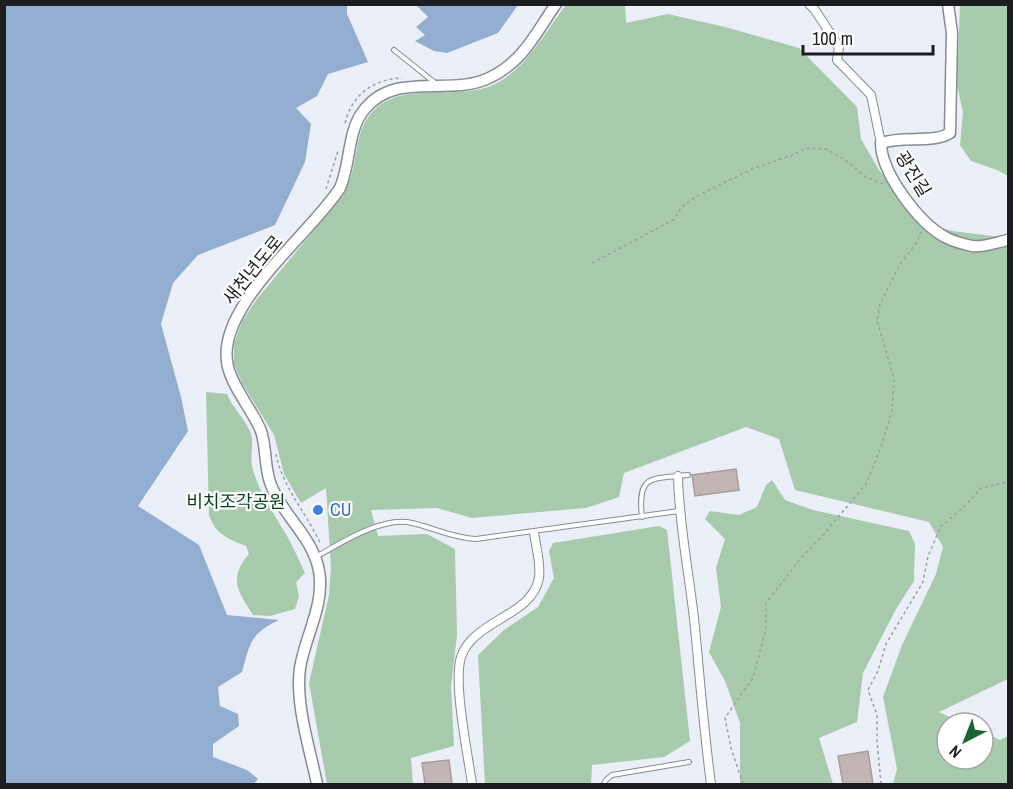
<svg xmlns="http://www.w3.org/2000/svg" width="1013" height="789" font-family="'Archivo Narrow','Noto Sans KR',sans-serif">
<style>
.green{fill:#a8caad}
.water{fill:#93aed1}
.building{fill:#c1b6b4;stroke:#a89d9c;stroke-width:1.5}
.lines{fill:none;stroke-linecap:round;stroke-linejoin:round}
.lane-casing{stroke:#878b93;stroke-width:6}
.street-casing{stroke:#878b93;stroke-width:10}
.secondary-casing{stroke:#878b93;stroke-width:13}
.path{stroke:#9c9fa5;stroke-width:1.5;stroke-dasharray:3 3;stroke-linecap:butt}
.lane{stroke:#fff;stroke-width:4}
.street{stroke:#fff;stroke-width:8}
.secondary{stroke:#fff;stroke-width:10}
.shop-dot{fill:#3f7fe0;stroke:#fff;stroke-width:2}
.labels{text-anchor:middle;stroke-width:4.5;stroke-linejoin:round;paint-order:stroke}
.street-label{font-size:18px;fill:#1c1d20;stroke:#fff}
.park-label{font-size:18px;fill:#023f18;stroke:#fff}
.shop-label{font-size:18px;fill:#366cbe;stroke:#fff;text-anchor:start}
</style>
<rect width="100%" height="100%" fill="#ebeff7"/>
<path class="green" d="M566,5H625L626,23L668,14L725,27L799,48L857,107L861,139L879,170L925,223L952,231L1008,238V679L939,712L962,723H947V759H983V732L1000,740L1008,736V784H893L897,769L883,697L902,645L936,574L943,547L929,522L795,490L779,439L746,427L624,473L619,497L586,508L472,518L437,508L371,510L378,536L427,534L455,549L457,635L451,686L454,746L411,758L413,784H327L309,683L329,595L331,568L326,488L301,503L284,474L274,435L242,383L234,364V344L242,321L257,299L344,194C347,187 350,180 352,173C357,154 357,132 369,116C397,78 455,102 493,85C526,70 545,32 566,5Z
M960,5H1008V176L997,170L971,161L960,145L963,112L957,85Z
M206,392L227,394C232,408 246,419 251,434C254,444 250,455 252,466C258,491 274,514 287,536C294,548 299,561 305,573L296,582L299,596L295,609L270,616L253,615C238,592 228,578 249,554L246,546C227,538 216,535 209,515Z
M772,480L785,500L813,510L909,531L915,544L914,581L896,609L863,673L857,722L819,738L833,784H740V723L725,681L709,652L721,607L716,568L725,539L705,519L710,511L739,515L757,507L766,485Z
M659,526L667,530L690,741L664,757L592,765L591,784H485L478,655L504,630L538,607L554,578L549,551L553,543Z"/>
<path class="water" d="M5,4L347,5V14L368,62L328,74L317,96L296,108L311,124L305,162L275,225L198,255L173,283L161,324L181,397L188,431L138,506L199,545L227,615L279,620C250,634 250,643 242,672L218,687L220,706L238,714L239,726L213,744V757L247,770L258,779L254,784H5Z
M416,5H518L498,33L447,53L434,51L415,41L425,35L416,27L428,17Z"/>
<path class="building" d="M736,469L739,490L695,496L692,475Z
M868,751L873,784H843L838,756Z
M449,760L452,784H425L422,763Z"/>
<g class="lines">
<g class="lane-casing">
<path id="lane" d="M394,50L434,82
M642,517C637,474 651,479 688,475
M316,557C340,543 383,516 412,523C434,528 453,538 476,539L679,511
M604,784L606,780L612,775L689,762"/>
</g>
<g class="street-casing">
<path id="street" d="M809,4L815,10L839,47L837,60L871,95L881,143
M678,476C679,527 690,577 695,628C700,680 704,732 711,784
M472,784C468,755 453,683 461,657C474,619 532,617 539,578C541,563 536,547 534,533"/>
</g>
<g class="secondary-casing">
<path id="secondary" d="M948,4L952,33L950,133C932,144 904,135 881,143C881,173 919,223 945,237C952,241 963,244 972,246C982,248 998,242 1008,240
M317,784C310,749 295,704 300,668C305,636 325,605 319,571C313,537 283,516 271,485C264,468 267,449 261,431C252,409 234,390 228,367C213,308 310,235 340,188C351,163 347,131 364,110C395,70 449,97 489,78C524,61 535,34 556,4"/>
</g>
<path class="path" d="M345,123C352,95 373,79 402,78
M326,189L338,151
M592,263L673,220L682,207L695,197L752,169L790,156L807,148L826,149L845,160L866,177L883,184
M276,454C283,489 307,513 321,545
M743,784L731,748L725,718L753,678L766,629V603L801,558L824,534L866,484L881,447L892,411L894,378L877,321L880,304L899,266L917,242L921,232
M881,784L877,741V715L868,690L878,671L886,644L923,582L928,556L941,526L965,506L981,488L1008,482"/>
<use href="#lane" class="lane"/>
<use href="#street" class="street"/>
<use href="#secondary" class="secondary"/>
</g>
<circle class="shop-dot" cx="318" cy="510" r="6"/>
<g class="labels">
<g class="street-label">
<text transform="translate(913 174) rotate(58)" y="6">광진길</text>
<text transform="translate(253 270) rotate(-51)" y="6">새천년도로</text>
</g>
<g class="park-label">
<text x="236" y="508">비치조각공원</text>
</g>
<g class="shop-label">
<text x="330" y="516">CU</text>
</g>
</g>
<rect width="1013" height="789" fill="none" stroke="#1c1d20" stroke-width="12"/>
<g transform="translate(965 741) rotate(222)"><circle r="28" fill="#ffffff" stroke="#a4a5a6" stroke-width="1.5"/>
<path d="M0-4.5L10 22L0 15L-10 22Z" fill="#1c6533"/>
<text y="-9" font-size="16" font-weight="bold" text-anchor="middle" fill="#1c1d20">N</text>
</g>
<path d="M803 45v9h130v-9" fill="none" stroke="#1c1d20" stroke-width="3"/>
<text x="812" y="45" font-size="18" fill="#1c1d20" stroke="#ffffff" stroke-width="4.5" paint-order="stroke">100 m</text>
</svg>
